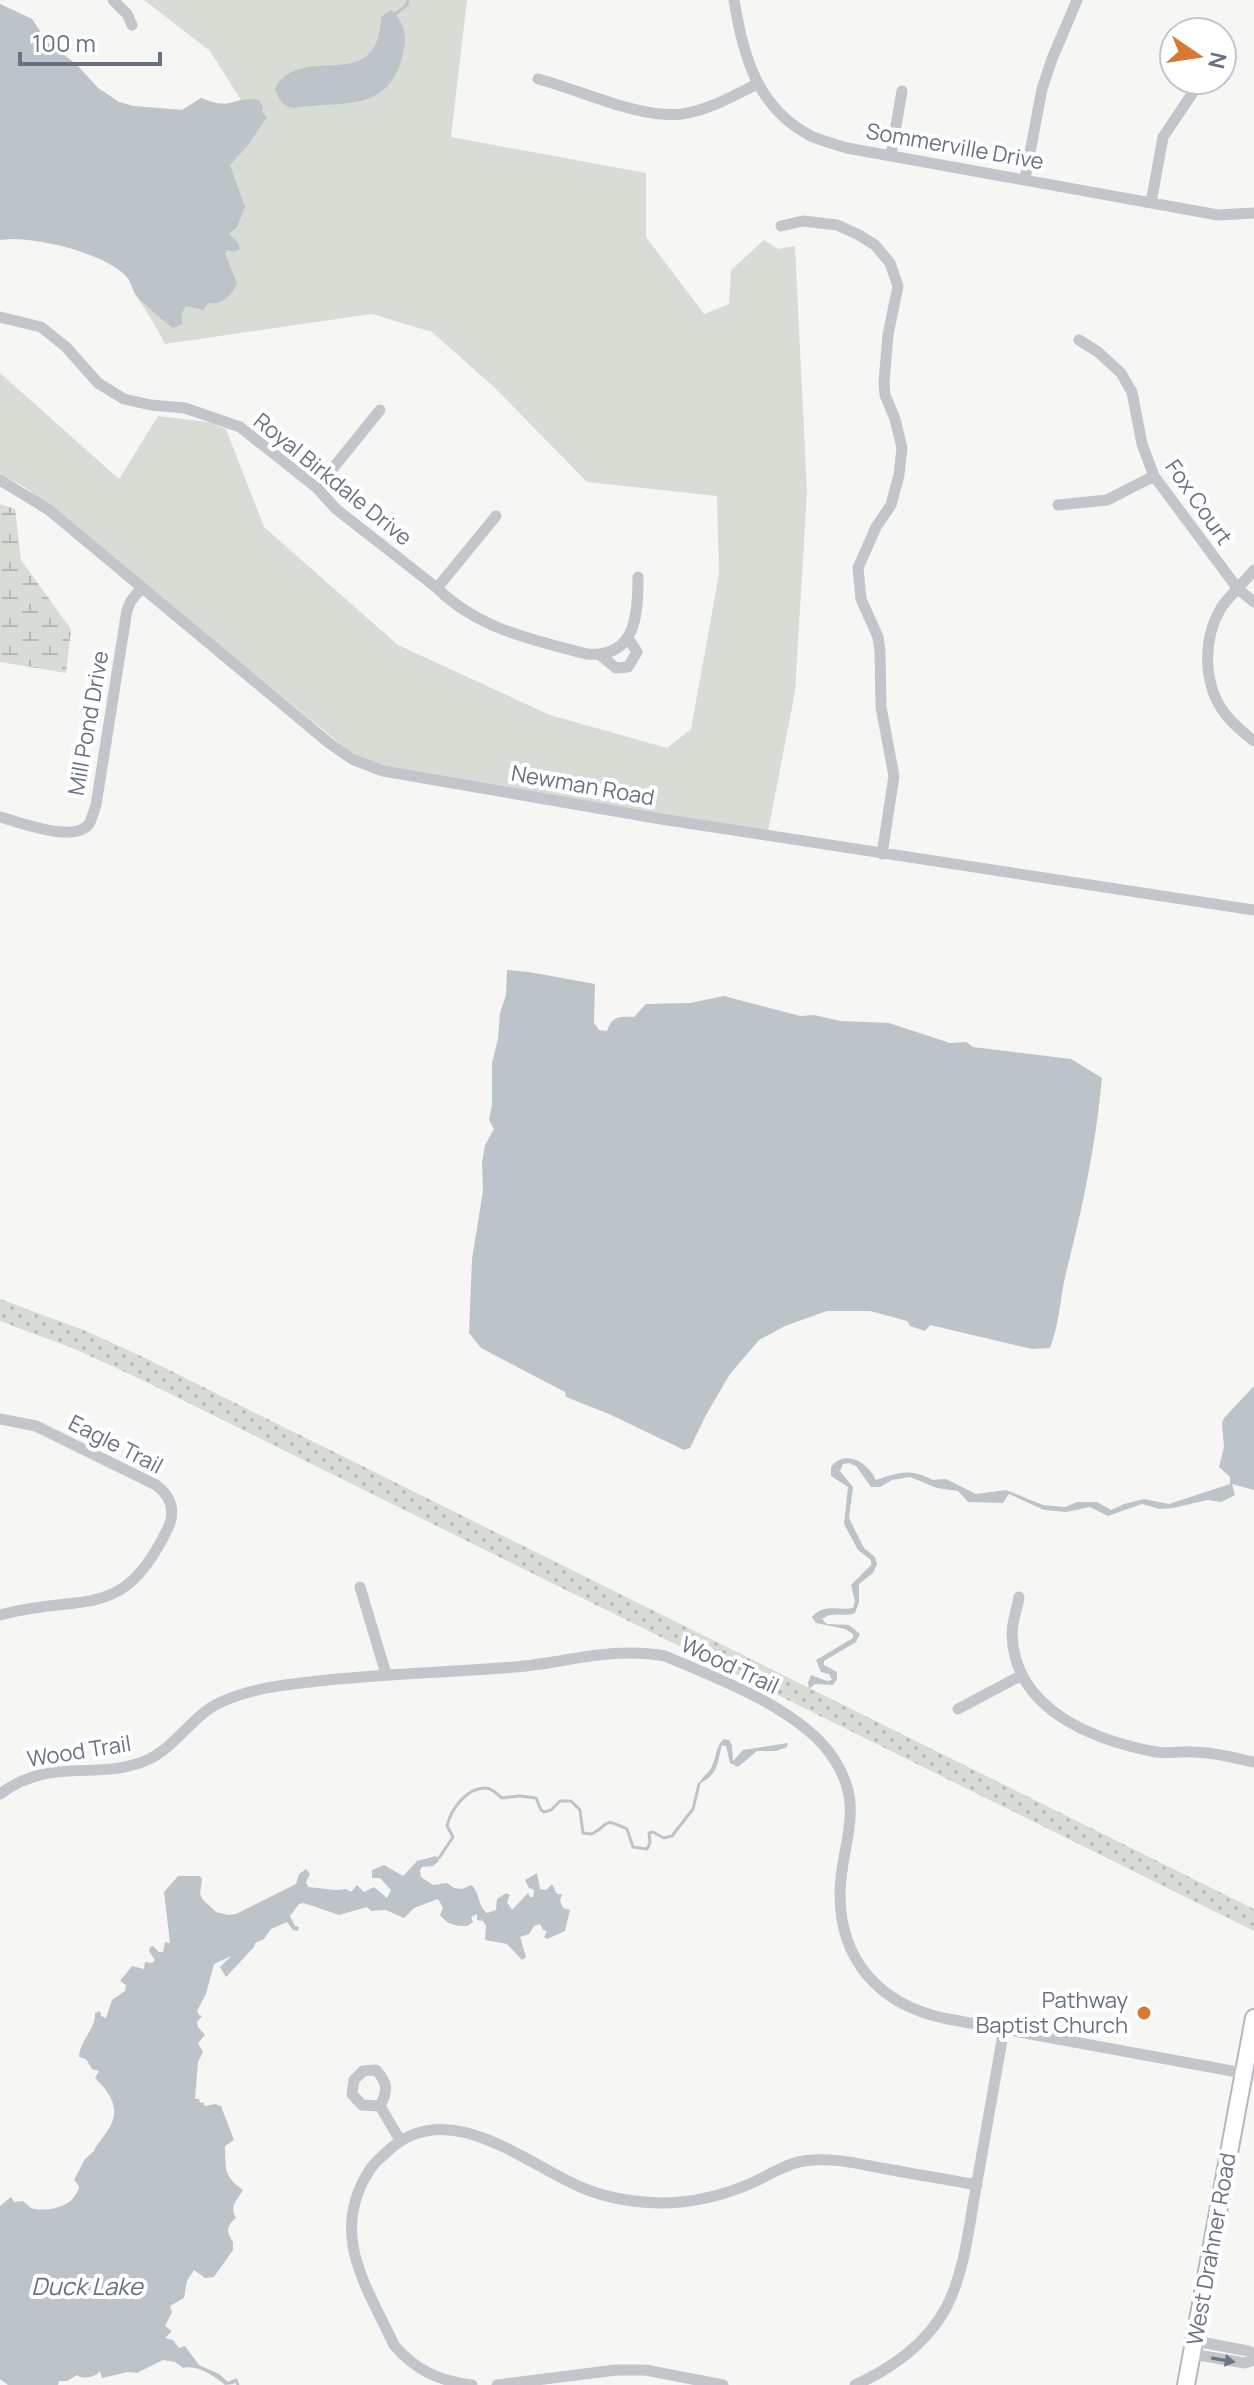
<svg xmlns="http://www.w3.org/2000/svg" width="1254" height="2385" font-family="Manrope,sans-serif">
<style>
.green{fill:#d7ddd5}
.wetland{fill:url(#wetland-marsh)}
.park{fill:url(#park-dots)}
.water{fill:#bcc4ca}
.lines{fill:none;stroke-linecap:round;stroke-linejoin:round}
.stream{stroke:#bcc4ca;stroke-width:3}
.secondary-casing{stroke:#b5b8bd;stroke-width:20}
.street{stroke:#c2c5c9;stroke-width:11}
.secondary{stroke:#fff;stroke-width:16}
.oneway{fill:#6c7686}
.poi-dot{fill:#d77933;stroke:#fff;stroke-width:3}
.labels{text-anchor:middle;stroke-width:8;stroke-linejoin:round;paint-order:stroke}
.street-label{font-size:22px;fill:#687283;stroke:#fff}
.poi-label{font-size:22px;fill:#687283;stroke:#fff;text-anchor:end}
.water-label{font-size:24px;font-style:italic;fill:#63737f;stroke:#fff}
</style>
<defs>
<pattern id="wetland-marsh" width="20" height="14" patternUnits="userSpaceOnUse" patternTransform="scale(2)"><rect width="20" height="14" fill="#d7ddd5"/><path d="M1 5h8M5 5V1M11 12h8M15 12V8" fill="none" stroke="#b2b8b2"/></pattern>
<pattern id="park-dots" width="8" height="8" patternUnits="userSpaceOnUse" patternTransform="scale(2)"><rect width="8" height="8" fill="#d7ddd5"/><path d="M2 2h.1M6 6h.1" fill="none" stroke="#b2b8b2" stroke-width="1.8" stroke-linecap="round"/></pattern>
</defs>
<rect width="100%" height="100%" fill="#f6f7f4"/>
<path class="green" d="M144,0H467L451,137L646,173V237L704,314L729,304L731,270L764,240L778,249L795,246L807,492L795,692L768,831L411,773L381,766L349,751L25,487L0,474V373L119,479L158,416L208,422L226,429L264,527L398,645L550,715L667,748L691,729L719,574L717,496L587,482L495,388L432,332L372,314L165,344C156,327 147,311 136,296C133,291 133,284 129,279C107,253 33,235 0,240V4L32,19L47,42L76,64L98,88L119,102L133,106L182,110L201,98L223,105L241,100L210,51Z"/>
<path class="wetland" d="M0,504L15,509L21,560L71,629L66,673L0,662Z"/>
<path class="park" d="M0,1299L86,1331L143,1357L1254,1909V1931L142,1380L77,1350L0,1321Z"/>
<path class="water" d="M0,4L32,19L47,42L76,64L98,88L119,102L133,106L182,110L201,98C232,112 234,95 259,100L263,107L262,112L267,117L248,145L230,165L245,207L237,227L229,234L238,243L240,249L234,252L227,250L225,254L237,283C232,295 222,306 208,303L203,310L186,306L182,313V324L173,328C167,324 140,301 136,295C131,288 132,281 124,274C100,252 32,235 0,240Z
M391,10C403,20 407,33 404,49C392,115 343,100 294,108C281,106 279,99 275,88C303,40 378,98 381,17Z
M507,970L529,972L595,984L594,1023L599,1030L607,1031C612,1016 619,1016 634,1017L646,1004L690,1003L724,996L800,1016L814,1015L841,1021L889,1023L950,1043L966,1042L973,1047L1071,1059L1102,1078C1096,1143 1083,1206 1067,1269C1060,1295 1060,1323 1050,1348L1032,1349L930,1325L925,1331L910,1326L907,1321L870,1311H827L785,1326L759,1340L730,1374L706,1415L690,1448L684,1450L609,1414L566,1397L565,1392L481,1348L469,1333L472,1259L483,1191L482,1162L485,1145L494,1129L489,1120L492,1104V1063L498,1039L500,1013L506,995Z
M1254,1386V1490L1232,1484L1235,1495L1221,1502L1208,1500L1173,1508L1159,1509L1142,1504L1108,1516L1090,1507L1066,1512L1044,1510L1009,1494L1003,1503L968,1502L958,1491L937,1488L910,1477L892,1480L880,1487H871L856,1466L849,1463L843,1464L840,1471L853,1487L849,1518L864,1548L875,1557L877,1564L873,1573L859,1584V1602L855,1613C844,1618 834,1610 822,1619L827,1624L849,1625L860,1634L856,1642L824,1661V1665L837,1672V1679L833,1685L815,1684L809,1689L808,1683L811,1675L827,1681L832,1680L829,1674L821,1672L816,1660L853,1638V1634L845,1629L816,1623L812,1617C824,1603 839,1611 853,1608L855,1601L851,1585L871,1565V1560L858,1550L844,1524L848,1487L831,1476V1467C845,1448 869,1463 876,1480C899,1472 910,1468 933,1480L946,1479L976,1494L1006,1490L1043,1505L1065,1507L1077,1502H1097L1111,1510L1124,1504L1144,1499L1169,1504L1230,1484V1477L1219,1467L1224,1447L1222,1423L1224,1418Z
M724,1739L729,1740L732,1745L733,1761L743,1750L788,1743L787,1747L776,1751H757L738,1767L730,1763L726,1746L722,1745C717,1763 719,1774 699,1784C702,1776 709,1774 712,1766C717,1756 715,1747 724,1739Z
M436,1856L439,1861L433,1866L422,1867L420,1870L421,1877L433,1885L447,1883L454,1888L462,1889L471,1885C481,1893 477,1906 487,1913L496,1910L497,1899L506,1893L510,1895L507,1902L512,1910L528,1893L530,1897H533L534,1890L529,1888L525,1880L537,1873L540,1889L546,1890L552,1884L557,1894H562L560,1901L563,1908L570,1910L565,1931L547,1939L544,1937L547,1931L543,1930L540,1924L534,1926L529,1934L520,1937L526,1957L522,1960L507,1944L485,1940L486,1926L483,1921L477,1920V1914L471,1917L473,1922L467,1926C455,1926 448,1925 440,1915L443,1908L438,1899L414,1908L404,1918L386,1910L371,1911L367,1907L339,1915L304,1903L299,1904L290,1916L295,1926L299,1927L298,1931L293,1930L287,1922L271,1929L264,1939L255,1943L254,1947L226,1977L220,1967L231,1956L214,1964L206,1994L197,2011L199,2015L202,2016L197,2022L198,2027L205,2035L198,2043L203,2052L198,2062L195,2099H199L200,2103L203,2102L205,2106L215,2104L221,2106L234,2140L225,2146C226,2168 223,2176 243,2190C237,2201 229,2205 236,2218C225,2227 227,2233 233,2242V2250L214,2277L205,2278L194,2270L187,2281L184,2298L170,2306L172,2312L165,2326L172,2331L165,2338L173,2340L179,2348L185,2346L199,2365L219,2374L228,2382L234,2379L236,2380L234,2384L225,2385C214,2375 196,2364 183,2368L175,2362L163,2360L137,2373L128,2372L102,2378L100,2371C96,2377 83,2380 77,2375L67,2381H59L58,2385H8L0,2379V2206L11,2197L14,2202L23,2201L31,2208C49,2213 76,2206 79,2186L74,2180L85,2159L94,2151C97,2143 104,2137 108,2130C122,2109 110,2093 95,2078L99,2071L92,2069L86,2059L79,2057C80,2040 96,2029 95,2013L100,2011L101,2016L106,2018L112,2000L125,1991L126,1985L120,1981L132,1966L144,1969L145,1962L152,1963L155,1960L149,1951L150,1947L153,1946L159,1952H163L165,1942L170,1943L164,1892L178,1876H200L202,1879L200,1894L203,1900L216,1912L228,1915L236,1914L296,1884L299,1874L306,1869L310,1874L306,1882L308,1887L336,1890L346,1889L351,1892L357,1885L364,1892L374,1887L387,1898L391,1890L380,1878H372V1870L384,1865L403,1876L417,1861Z"/>
<g class="lines">
<path class="stream" d="M395,14L406,6L408,0
M439,1858L453,1837L447,1826C451,1809 466,1788 486,1788C492,1788 498,1795 502,1798L520,1796L536,1798L541,1810L544,1812L551,1810L560,1801H571L580,1810L583,1833L592,1834C612,1823 601,1817 627,1829L633,1847L647,1849L650,1843L649,1833L653,1832L664,1838L672,1836L693,1809L699,1784
M236,2380L238,2385"/>
<g class="secondary-casing">
<path id="secondary" d="M1186,2385L1254,2018"/>
</g>
<path class="street" d="M113,0L127,14L132,25
M734,0C743,56 757,108 811,136C822,141 835,144 847,148L1218,215L1254,213
M538,79C581,90 639,119 682,114C709,110 733,96 757,84
M891,155L902,91
M1025,179L1042,89L1052,59L1077,0
M1151,203L1163,137L1196,88
M781,226L803,221L837,225L859,235L875,245L890,263L898,286L888,335L884,382L885,395L895,419L902,448L899,475L891,505L876,527L858,568L861,599L878,637L880,651L881,707L894,776L882,854
M0,317L41,327L66,347L98,383L124,399L151,405L185,408L240,427L317,488L336,509L437,588C478,629 533,640 587,654C636,658 638,615 638,577
M1079,340L1098,352L1121,373L1132,392L1142,444L1154,476L1238,589L1254,602
M0,480L49,510L329,743L352,759L383,771L661,819L1254,910
M317,488L380,410
M1058,505L1107,500L1154,476
M1254,570C1244,582 1230,595 1221,608C1202,640 1203,686 1226,715C1234,725 1245,734 1254,741
M437,588L496,516
M600,655L616,668L628,667L637,652L628,638
M0,817C20,822 74,844 89,824C92,819 94,810 96,805L127,610L131,601L142,587
M0,1419L36,1426L156,1485C171,1496 176,1511 168,1528C122,1624 85,1592 0,1615
M360,1587L386,1674
M1019,1597C1017,1609 1012,1622 1012,1634C1014,1710 1093,1740 1156,1752C1169,1754 1181,1751 1193,1752C1214,1752 1234,1758 1254,1762
M958,1709L1022,1675
M0,1794C51,1756 95,1781 145,1761C176,1748 192,1715 221,1702C254,1687 291,1684 327,1680C390,1674 452,1672 515,1667C564,1663 614,1646 665,1656C717,1678 803,1710 834,1759C867,1810 840,1844 840,1894C840,1961 880,2004 943,2018L1243,2073
M380,2106L362,2105L352,2094L354,2080L363,2071L376,2070C388,2083 388,2091 380,2106L400,2140
M1195,2341L1248,2351L1254,2354
M1192,2354L1245,2363L1254,2360
M472,2385C439,2381 415,2370 394,2345C366,2285 329,2234 369,2171C374,2162 383,2156 390,2149C447,2099 519,2158 572,2183C599,2197 630,2202 660,2203C692,2203 725,2195 754,2182C769,2175 787,2163 804,2161C830,2157 855,2163 881,2168C913,2174 945,2179 977,2185
M497,2385L616,2370H645L723,2385
M855,2385C891,2369 928,2343 947,2306C963,2274 968,2235 974,2199C984,2143 994,2086 1004,2029"/>
<use href="#secondary" class="secondary"/>
</g>
<defs><path id="oneway-solid" d="M-6-.8H1V-3.2L6.5 0L1 3.2V.8H-6Z" transform="scale(2)"/></defs>
<use class="oneway" href="#oneway-solid" transform="translate(1223 2360) rotate(10)"/>
<circle class="poi-dot" cx="1144" cy="2013" r="8"/>
<g class="labels">
<g class="street-label">
<text transform="translate(955 146) rotate(10)" y="8">Sommerville Drive</text>
<text transform="translate(333 479) rotate(39)" y="8">Royal Birkdale Drive</text>
<text transform="translate(1199 502) rotate(55)" y="8">Fox Court</text>
<text transform="translate(88 723) rotate(-80)" y="8">Mill Pond Drive</text>
<text transform="translate(583 785) rotate(10)" y="8">Newman Road</text>
<text transform="translate(116 1444) rotate(27)" y="8">Eagle Trail</text>
<text transform="translate(730 1665) rotate(25)" y="8">Wood Trail</text>
<text transform="translate(79 1751) rotate(-9)" y="8">Wood Trail</text>
<text transform="translate(1211 2249) rotate(-80)" y="8">West Drahner Road</text>
</g>
<g class="poi-label">
<text x="1128" y="2008">Pathway<tspan x="1128" dy="25">Baptist Church</tspan></text>
</g>
<g class="water-label">
<text x="87" y="2295">Duck Lake</text>
</g>
</g>
<g transform="translate(1198 56) rotate(103)"><circle r="38" fill="#ffffff" stroke="#c3c7cd" stroke-width="2"/>
<path d="M0-6L14 30L0 20L-14 30Z" fill="#d77933"/>
<text y="-12" font-size="22" font-weight="bold" text-anchor="middle" fill="#687283">N</text>
</g>
<path d="M20 52v12h140v-12" fill="none" stroke="#687283" stroke-width="4"/>
<text x="32" y="52" font-size="24" fill="#687283" stroke="#ffffff" stroke-width="6" paint-order="stroke">100 m</text>
</svg>
